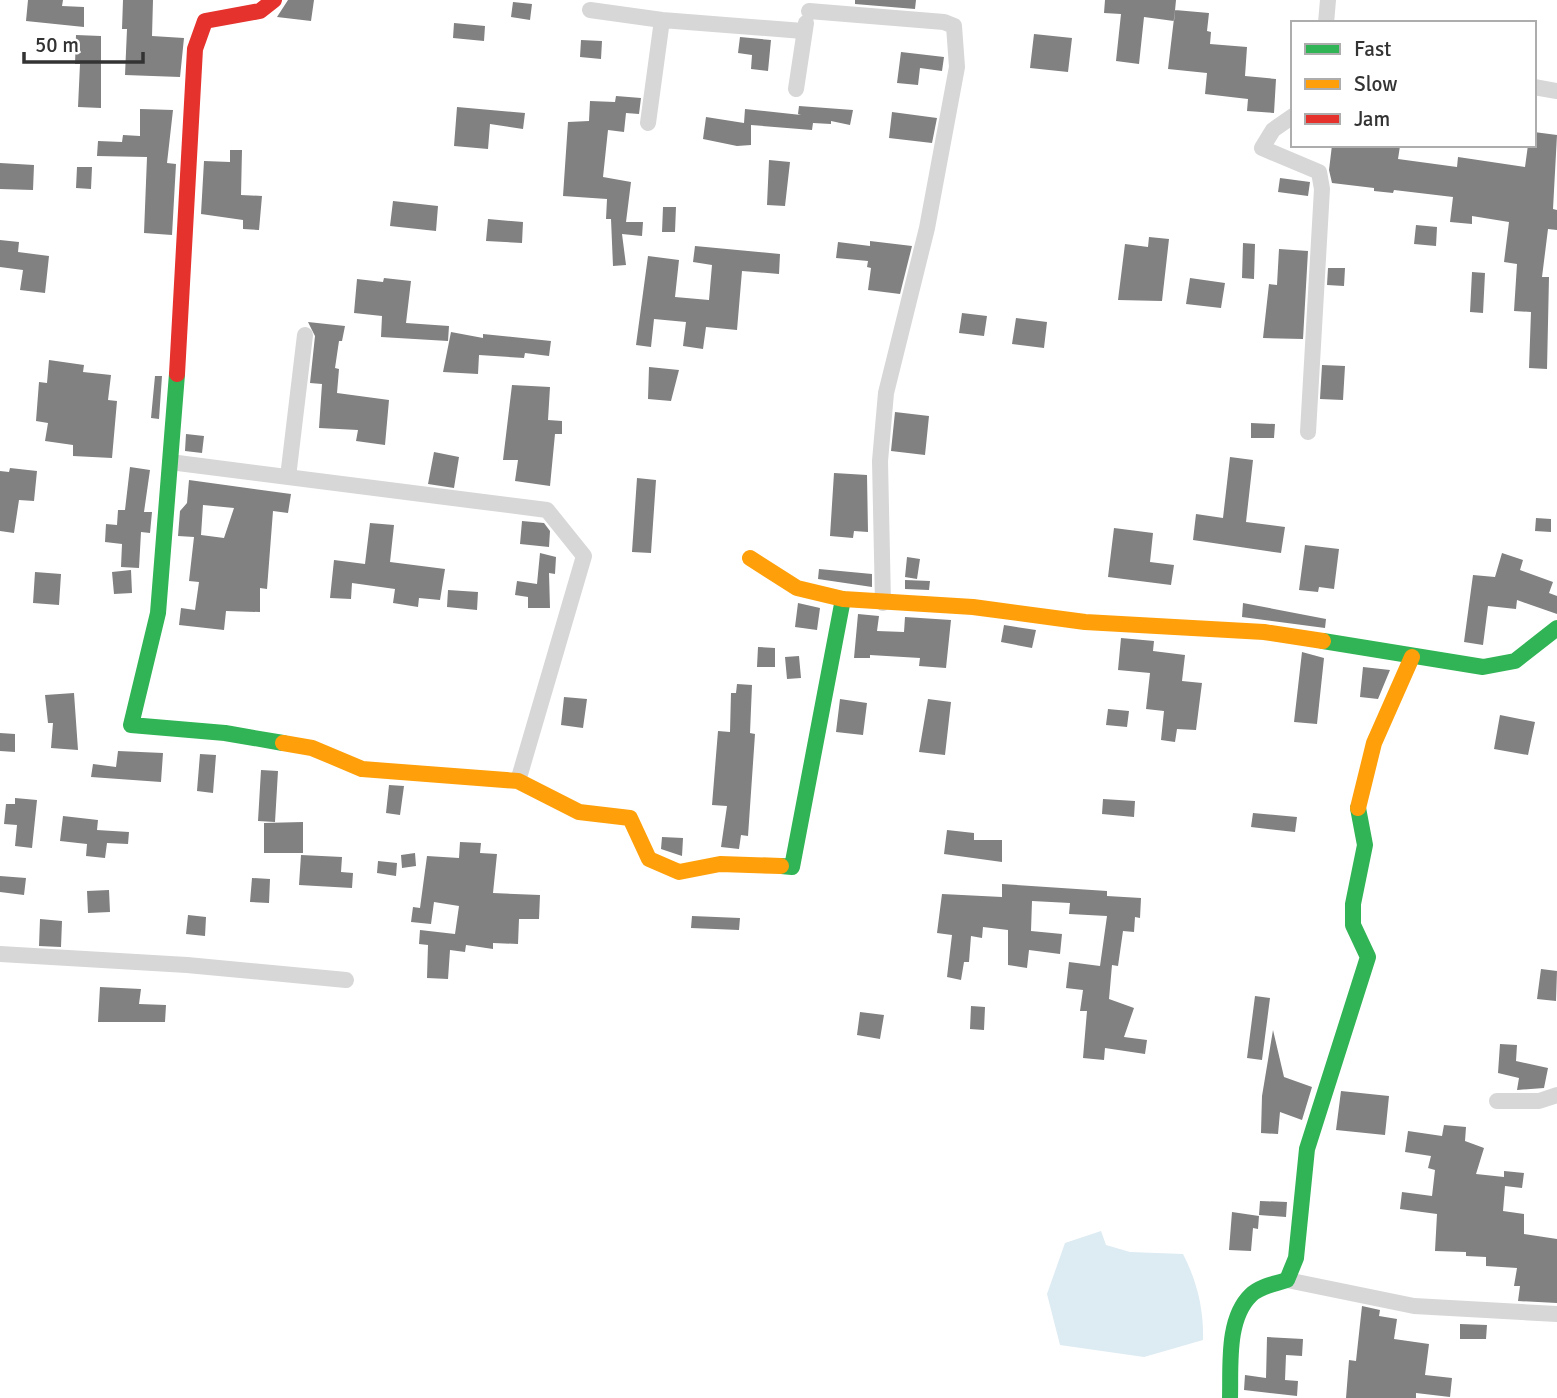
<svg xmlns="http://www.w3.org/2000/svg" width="1557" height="1398" font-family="Signika,sans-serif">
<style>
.water{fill:#ddebf3}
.building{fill:#818181;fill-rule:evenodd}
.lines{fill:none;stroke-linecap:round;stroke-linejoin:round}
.street{stroke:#d7d7d7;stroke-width:16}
.fast{stroke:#30b455;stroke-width:16}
.slow{stroke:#ff9f0a;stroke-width:16}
.jam{stroke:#e5322d;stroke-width:16}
</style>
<rect width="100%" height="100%" fill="#fff"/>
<path class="water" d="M1101,1231L1106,1245L1130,1252L1183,1254C1197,1281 1204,1310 1203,1340L1144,1357L1060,1345L1047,1294L1065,1243Z"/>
<path class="building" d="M28,0H63L62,6L84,7V27L26,21Z
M123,0H153L152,36L184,38L180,77L125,75L127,29H122Z
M288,0H314L311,21L277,17Z
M855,0H916L915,9L855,4Z
M1105,0H1176L1174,21L1144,17L1139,64L1116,61L1121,14L1104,13Z
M513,2L532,4L530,20L511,17Z
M1175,10L1209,13L1207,31L1211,32L1210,44L1247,47L1245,76L1276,79L1274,113L1247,111L1248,99L1205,94L1207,73L1168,69Z
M454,23L485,26L484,41L453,38Z
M1034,34L1072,38L1068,72L1030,68Z
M76,35L101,36V108L78,107L80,64H75Z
M740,37L771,40L768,71L751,69L752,55L738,53Z
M581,40L602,41L601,59L580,57Z
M901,52L944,57L942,71L920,68L918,85L897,83Z
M616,96L641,98L639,114L626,113L624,132L608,130L603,177L631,182L626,222H643L642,236L622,234L626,265L613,266L611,219H606L607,199L563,196L568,122L589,121L590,101L615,102Z
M799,106L853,110L850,125L831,121V124L813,123L812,130L751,125V145L737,146L703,139L706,117L744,123L745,109L801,115L798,114Z
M457,107L525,113L523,129L490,124L488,149L454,146Z
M140,109L173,110L167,163L176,164L172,235L144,233L147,157L97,156L98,141L122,142L123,135L140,136Z
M892,112L937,118L932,143L889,138Z
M1534,132L1557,135L1553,209L1557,210V230L1548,229L1542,277H1549L1547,369L1529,368L1531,312L1514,311L1517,264L1504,262L1509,222L1472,216V224L1450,222L1453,197L1394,190L1393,193L1374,191V188L1332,183L1329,170L1332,145L1400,146L1398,159L1457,167L1458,157L1525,167L1528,145H1534Z
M230,150H242L241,195L262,196L259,230L243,229V220L201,214L204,161L230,162Z
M769,160L790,162L785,206L767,205Z
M0,163L34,165L33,190L0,189Z
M77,167H92L91,189L76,188Z
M1280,178L1310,182L1308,196L1278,192Z
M393,201L438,206L436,231L390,226Z
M663,207H676L675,232H662Z
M488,219L523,222L522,243L486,241Z
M1416,225L1437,227L1436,246L1414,244Z
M1149,237L1169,239L1162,301L1118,300L1125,244L1148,247Z
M0,240L19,242L18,252L49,256L45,293L20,290L23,270L0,267Z
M870,241L912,246L900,294L868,290L871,268L867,267L868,261L836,258L838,242L870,246Z
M1243,243L1255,244L1254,279L1242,278Z
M695,246L780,254L779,274L742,271L737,330L706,327L703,349L683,346L686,322L654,319L651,347L636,345L648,256L679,260L675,297L709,300L712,265L693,262Z
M1279,249L1308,251L1303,339L1263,338L1269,284L1277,285Z
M1328,268H1345L1344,286L1327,285Z
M1472,272L1485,273L1483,313L1470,312Z
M384,278L411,281L406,323L449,326L448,341L381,337L382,316L354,313L357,279L383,282Z
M1190,278L1225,283L1221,308L1186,304Z
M962,313L987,316L984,336L959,333Z
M1016,318L1047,322L1044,348L1012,344Z
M308,322L345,326L342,341H339L335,368L339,369L337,393L389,400L385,445L356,441L358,430L319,428L322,384L310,383L315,336Z
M451,332L483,338V334L551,341L549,356L525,353L524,358L479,355L478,374L443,372Z
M49,360L84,365L83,372L111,375L108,400L117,401L112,458L73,456V445L45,441L48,423L36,421L39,382L47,383Z
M1322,365L1345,366L1343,400L1320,399Z
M649,367L679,370L671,401L648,399Z
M155,376H162L159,419L151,418Z
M512,385L550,387L548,420L562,421V434H555L550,486L515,481L518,460H503Z
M895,412L929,416L925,455L891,451Z
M1251,423L1275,424L1274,438H1251Z
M186,434L204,436L202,453L185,451Z
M434,452L459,457L454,488L428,484Z
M1230,457L1253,460L1246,522L1285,527L1281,553L1193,540L1196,514L1223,518Z
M130,467L150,470L144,512H152L150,533L141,532L139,568L121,567L122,544L105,542L106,524L117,525L118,510H125Z
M10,468L37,471L34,501L19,500L14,533L0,531V471L9,472Z
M834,473L867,475L868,532L854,531L853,538L830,536Z
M637,478L656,480L651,553L632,552Z
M189,480L291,494L288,513L273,511L267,589L260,588V612L226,611L224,630L179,625L181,608L195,610L199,582L189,581L194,537L178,536L180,511L187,503ZM203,505L234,508L224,538L201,535Z
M1536,518L1551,519V532L1535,531Z
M522,521L544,523L550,531L549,547L520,544Z
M370,523L394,525L390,562L445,569L440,600L419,598L418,607L393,603L395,589L352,583L351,599L330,598L334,560L365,564Z
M1114,528L1153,533L1150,562L1174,565L1171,585L1108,577Z
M1305,545L1339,549L1334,589L1319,587L1318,592L1299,590Z
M540,553L556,557L555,574L549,573L550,608H528V597L515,595L517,581L537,584Z
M1502,553L1523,560L1520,570L1553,582L1549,593L1557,596V614L1517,600L1516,609L1488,606L1483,645L1464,642L1473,575L1495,577Z
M907,557L920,559L917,579L905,577Z
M819,569L872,574V587L818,579Z
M131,570L132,593L114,594L112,572Z
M35,572L61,574L59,605L33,603Z
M905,580L930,581L929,590L905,589Z
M448,590L478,592L477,610L447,607Z
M798,603L820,608L817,630L795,627Z
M1243,603L1326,619L1325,628L1242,617Z
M858,614L879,616L877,631L904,632L905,617L951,620L946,668L919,666L920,658L870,655V658H854Z
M1004,625L1036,630L1032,648L1001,642Z
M1121,638L1154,641L1153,651L1185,655L1182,681L1202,683L1196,730L1177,729L1175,742L1161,740L1164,711L1146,709L1150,673L1118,670Z
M758,647L775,648V667H757Z
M1302,652L1324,658L1317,724L1294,722Z
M799,656L801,678L787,679L785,657Z
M1363,667L1390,670L1378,699L1360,697Z
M737,684L752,685L750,733L755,734L748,836L741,835L739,849L721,847L727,806L712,805L718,731L730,732L731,693H736Z
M74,693L78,750L51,748L53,723H48L45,695Z
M564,697L587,699L583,728L561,725Z
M840,699L867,703L863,735L836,732Z
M928,699L951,702L945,755L919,752Z
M1108,709L1129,711L1127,727L1106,725Z
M1500,715L1535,722L1528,755L1494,749Z
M0,733L15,734V752L0,751Z
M118,751L163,753L161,782L91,777L93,764L116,767Z
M200,754L216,755L213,793L197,791Z
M261,770L278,771L275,822L258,821Z
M389,785L404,786L400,815L386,813Z
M15,798L37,800L32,848L15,846L17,825L4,824L6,804H15Z
M1103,799L1135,801L1134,817L1102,814Z
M1253,813L1297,817L1295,832L1251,827Z
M63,816L98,820L97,830L129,832L128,844L107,843L105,858L86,856L87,844L60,841Z
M303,822V853H264V823Z
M947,830L974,833V840H1002V862L944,854Z
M662,837L683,838L682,856L661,849Z
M460,842L481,843L480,853L497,854L493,893L540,895L539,919H519L518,944L493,943V949L466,945L465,952L450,950L448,979L427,978L428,945L419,944L420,930L455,934L459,906L434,902L431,924L411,922L413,907L420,908L427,856L459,858Z
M415,853L416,866L402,868L401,855Z
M301,855L342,857L341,872L353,873L352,888L299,885Z
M378,861L397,863L396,876L377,873Z
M0,876L26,878L24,895L0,892Z
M252,878L270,879L269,903L250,902Z
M1002,884L1107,891V896L1141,898L1140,918L1135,917L1134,932L1123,931L1118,966L1112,965L1109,999L1134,1008L1124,1037L1147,1040L1145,1054L1105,1048L1104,1060L1083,1058L1087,1011H1080L1083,990L1066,988L1069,962L1100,966L1107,916L1069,914L1070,903L1032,901L1031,931L1062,934L1060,954L1029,950L1027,968L1008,965V930L983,927L982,938L971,936L969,962H964L961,980L947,977L952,935L937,933L942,894L1002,897Z
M109,890L110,912L88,913L87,891Z
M188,915L206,917L205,936L186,934Z
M692,916L740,918L739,930L691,928Z
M40,919L62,921L61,947L39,946Z
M1541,969L1557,971L1556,1001L1537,999Z
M100,987L141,989L139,1004L166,1005L165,1022H98Z
M1255,996L1270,998L1262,1060L1247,1058Z
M971,1006L985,1007L984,1030L970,1029Z
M860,1012L884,1015L880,1039L857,1035Z
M1273,1030L1284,1077L1312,1087L1302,1120L1280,1112L1278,1134L1261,1133L1262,1096Z
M1500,1044L1517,1045L1516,1061L1548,1068L1544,1088L1517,1090L1519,1078L1498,1073Z
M1341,1091L1389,1096L1385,1135L1336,1130Z
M1444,1125L1466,1127L1465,1141L1484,1148L1476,1174L1504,1177V1171L1524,1173L1522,1188L1505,1186L1503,1211L1524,1214V1234L1557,1239V1303L1518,1301L1520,1286H1514L1517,1268L1486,1266V1257L1466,1256V1252L1435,1251L1437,1214L1400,1209L1402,1192L1432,1196L1435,1170L1428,1168L1431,1156L1405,1152L1408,1131L1442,1136Z
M1260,1201L1287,1202L1286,1217L1259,1215Z
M1232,1212L1259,1216L1258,1229L1253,1228L1251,1251L1229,1250Z
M1362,1306L1380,1310L1379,1316L1397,1319L1394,1339L1429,1344L1425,1375L1452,1378L1450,1397L1416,1393V1398H1346L1349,1360L1356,1361Z
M1460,1324L1487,1325L1486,1339H1460Z
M1267,1337L1303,1339L1302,1356L1286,1355L1285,1380L1298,1381L1297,1396L1244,1390L1245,1375L1266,1378Z"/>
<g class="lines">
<path class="street" d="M590,10L662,20L803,31
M809,11L944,22L954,26L957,67L927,228L886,393L880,461L883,603
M1326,23L1328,0
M1534,87L1557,91
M796,89L806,23
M1293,116L1273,130L1262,148L1319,172L1322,189L1308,432
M648,123L662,20
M170,462L547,510L584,556L518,781
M288,477L305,335
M0,954L187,965L346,980
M1497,1101H1539L1557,1095
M1287,1280L1414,1306L1557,1314"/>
<path class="fast" d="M177,374L158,613L131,725L225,733L283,743
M1323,641L1483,667L1515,661L1557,628
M781,866L792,867L843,599
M1230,1398C1231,1367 1226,1319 1251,1295C1260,1286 1275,1284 1287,1280L1296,1258L1307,1149L1368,957L1353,925V904L1365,845L1358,808"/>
<path class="slow" d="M750,558L797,588L843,599L973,607L1085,622L1264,632L1323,641
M283,743L312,748L362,769L518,781L579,812L630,818L649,859L679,872L720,864L781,866
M1358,808L1374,743L1412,657"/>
<path class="jam" d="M177,374L195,49L205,21L260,11L274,0"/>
</g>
<rect x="1291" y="21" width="245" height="126" fill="#ffffff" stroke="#adadad" stroke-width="2"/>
<rect x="1305" y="44" width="35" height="10" fill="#30b455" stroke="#adadad" stroke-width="2"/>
<text x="1354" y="56" font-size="21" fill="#333333">Fast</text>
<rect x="1305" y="79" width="35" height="10" fill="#ff9f0a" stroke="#adadad" stroke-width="2"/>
<text x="1354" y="91" font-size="21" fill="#333333">Slow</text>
<rect x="1305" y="114" width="35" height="10" fill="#e5322d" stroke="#adadad" stroke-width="2"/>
<text x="1354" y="126" font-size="21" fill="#333333">Jam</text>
<path d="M24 52v10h119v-10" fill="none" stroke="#333333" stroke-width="3.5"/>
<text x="35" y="52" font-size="21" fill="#333333" stroke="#ffffff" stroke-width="5" paint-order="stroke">50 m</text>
</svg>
